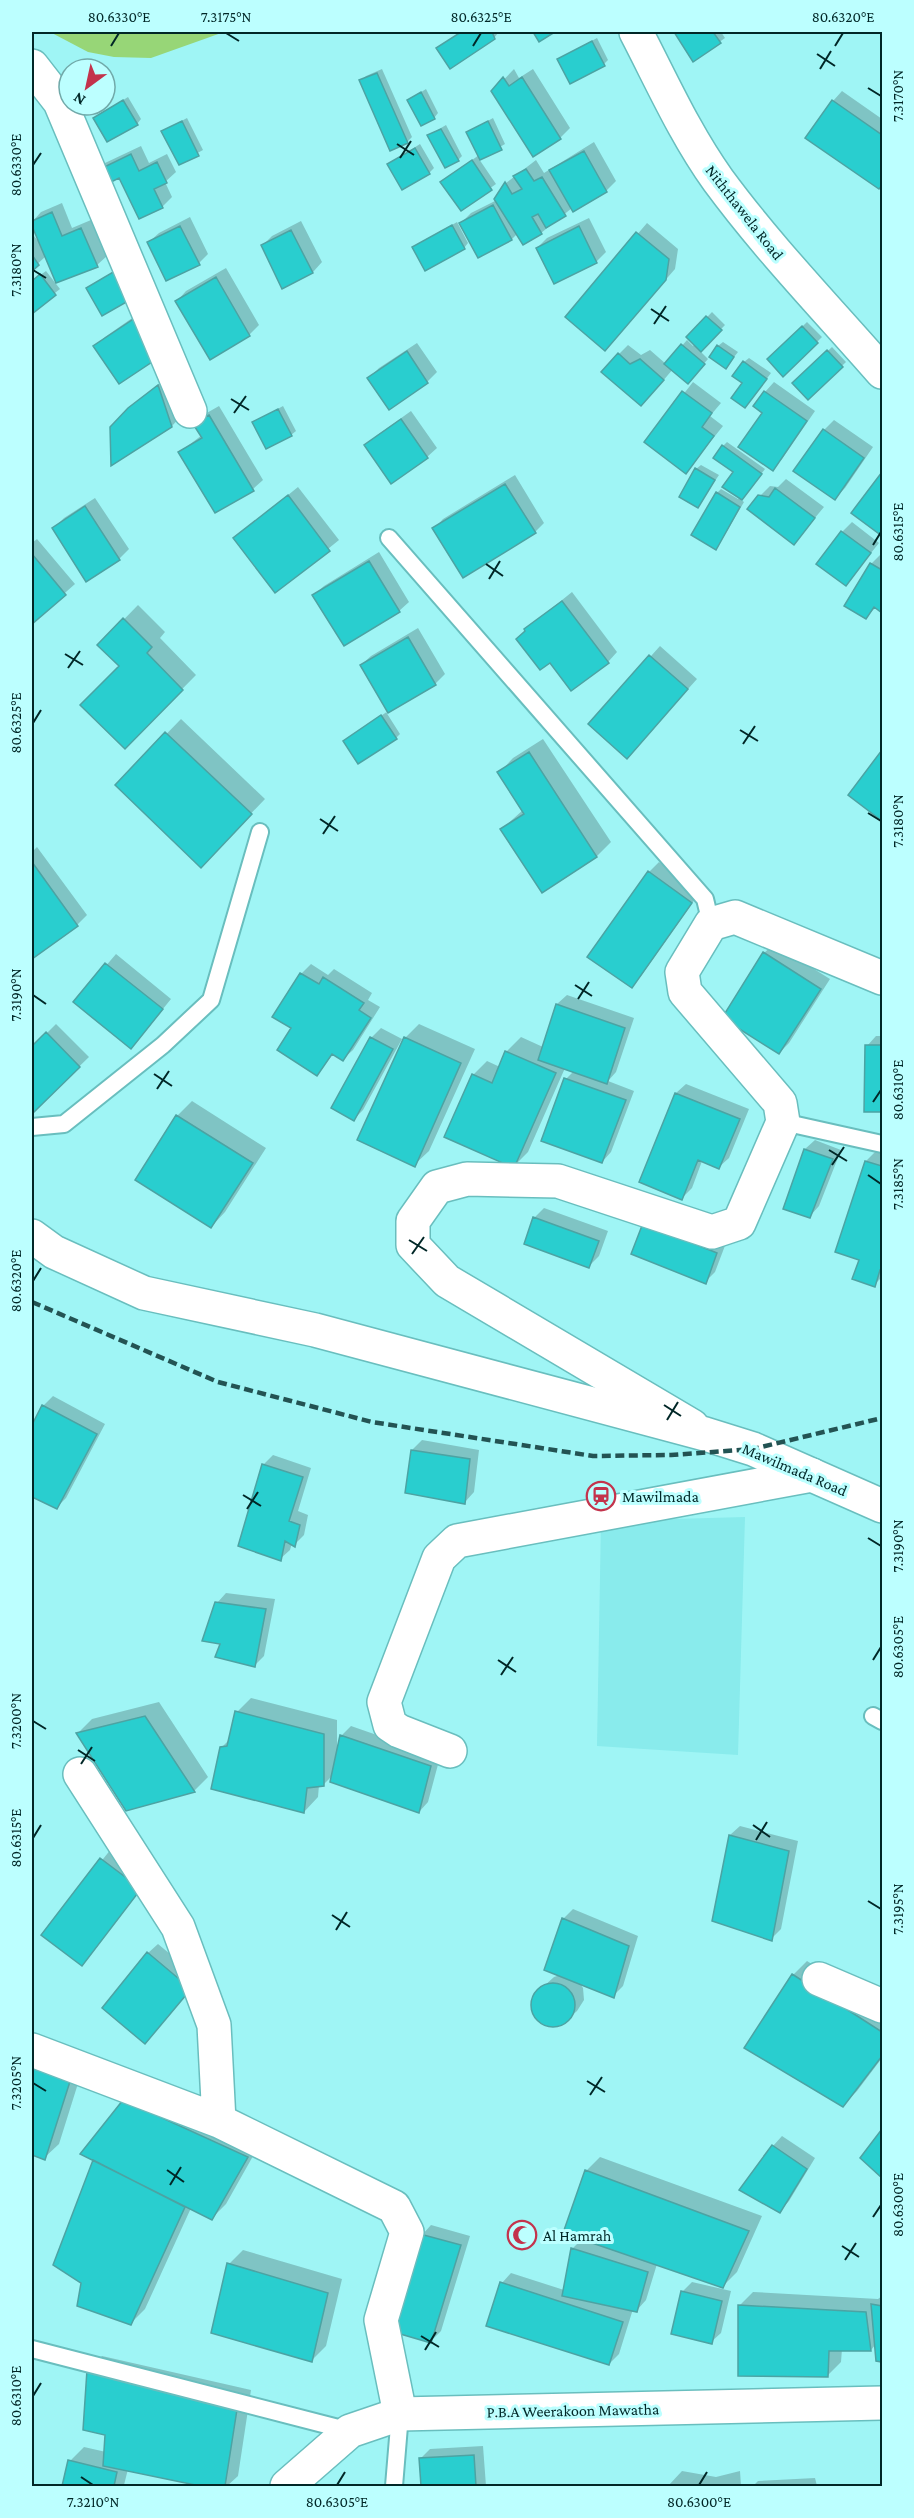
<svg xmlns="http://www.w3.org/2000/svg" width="914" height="2518" font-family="'Crimson Pro',serif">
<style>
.built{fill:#89ebec}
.green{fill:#97d677}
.shadow{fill:#0003}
.building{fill:#29cecf;stroke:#4ca3a3;stroke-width:1.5}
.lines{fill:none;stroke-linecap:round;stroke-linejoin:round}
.service-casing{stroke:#69bebe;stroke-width:20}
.minor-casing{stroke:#69bebe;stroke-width:36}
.tertiary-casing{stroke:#69bebe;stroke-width:36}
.service{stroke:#fff;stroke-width:16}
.minor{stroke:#fff;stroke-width:33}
.tertiary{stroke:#fff;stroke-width:33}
.rail{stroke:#235353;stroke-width:4.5;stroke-dasharray:9 4.5;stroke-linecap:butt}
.ticks{fill:none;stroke:#012727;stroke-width:2}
.labels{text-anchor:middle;stroke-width:6;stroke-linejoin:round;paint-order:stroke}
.street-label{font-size:16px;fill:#012727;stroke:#bcffff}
.poi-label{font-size:16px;fill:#012727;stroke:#bcffff;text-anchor:start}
.neatline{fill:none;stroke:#012727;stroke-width:2}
.ticks-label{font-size:15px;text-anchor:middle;fill:#012727}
</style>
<rect width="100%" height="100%" fill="#9ff5f5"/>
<path class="built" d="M745,1517L738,1755L597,1746L601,1521Z"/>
<path class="green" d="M50,32H224L151,58L114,57L88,52Z"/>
<path class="shadow" d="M461,32H498V33L494,38L438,48Z
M675,32H721L725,38L694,60Z
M597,38L608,60L604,64L559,59Z
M382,69L412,137L407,142L361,81L366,76Z
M514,69L519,78L533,69L570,128L560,138L533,155L493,91Z
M426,89L438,113L434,118L409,100Z
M842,91L882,119V184L879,188L833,101Z
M128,97L141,119L137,124L95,118Z
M187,118L203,150L179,163L163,131Z
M493,118L505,144L479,159L496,184L461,209L442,182L479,155L468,132Z
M446,125L462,156L458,160L429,135Z
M594,142L616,181L606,191L573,210L572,208L541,233H518L512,239L479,256L461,223L471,213L497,200L506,183L536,160L544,173Z
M420,144L434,168L429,173L389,164Z
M141,146L149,163L167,154L176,172L165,182L172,197L162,207L120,176L96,172L105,163Z
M62,203L72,228L91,220L107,256L97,265L46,256L32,269V234L41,244L32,222L41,212Z
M190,217L208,254L199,263L149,242L159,233Z
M589,218L606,252L596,262L537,248L547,238Z
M301,221L322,262L313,272L283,287L262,246L272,236Z
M457,222L468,243L464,248L414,247Z
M647,223L678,249L675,269L605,349L567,317Z
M226,268L259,325L249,335L210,358L177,301L186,291Z
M46,271L60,289L32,311V281Z
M148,307L173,343L95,346L105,337Z
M712,312L725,325L700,351L708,359L692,377L673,369L651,395L619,354L628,345L641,355L650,350L666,364L687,340L693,346L695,344L688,337Z
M807,322L822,337L784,375L769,359Z
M723,342L738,352L726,367L718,346Z
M417,343L437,372L427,382L369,378L379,368Z
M832,347L846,362L808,398L794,383Z
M749,358L771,373L750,401L744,383V362Z
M168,376L181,416L172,426L112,463L129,409Z
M693,382L721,403L710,416L723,426L686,472L646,442Z
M774,382L815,411L782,459L772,469L765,412V392Z
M219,406L263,480L253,489L216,511L180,452L202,435L205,414Z
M283,406L296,431L291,435L254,422Z
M411,411L437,448L427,457L366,445L376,436Z
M834,420L873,447L845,488L835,498L824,430Z
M727,442L765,469L741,500L744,502L720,543L717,493L721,489L738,499L740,497L735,472L723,446Z
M701,465L719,475L698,506L696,469Z
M882,474V534L854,513Z
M515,475L544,523L535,532L434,529L443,519Z
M786,479L824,507L794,543L760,496L770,486L778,487Z
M298,487L339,540L276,591L235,538Z
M95,498L129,549L119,559L54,528L64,518Z
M852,522L879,543L846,584L842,532Z
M37,539L75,584L32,622V543Z
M379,552L409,602L399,611L314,595L324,586Z
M881,554L882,611L876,607L865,618L871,564Z
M572,592L617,652L608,662L526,629Z
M138,605L165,632L160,638L196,675L125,747L121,666L99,645Z
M418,628L445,674L435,684L386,712L400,734L396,738L345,741L388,711L361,665L371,656Z
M660,646L697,679L636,747L590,724Z
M181,719L265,799L215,851L117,785Z
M543,739L611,842L597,856L542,891L502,829L523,810L499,773L513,758Z
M882,753V819L850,795Z
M37,847L87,915L77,925L32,957V852Z
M659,862L700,892L641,976L631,986L649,872Z
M774,944L830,979L789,1043L779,1053L764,953Z
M116,954L171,999L140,1037L75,1002Z
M311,964L328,975L334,969L372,993L368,1000L380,1007L353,1050L343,1059L334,1053L317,1074L293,1028L301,974Z
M567,995L634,1018L616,1072L608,1081L634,1091L611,1152L602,1162L566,1079L574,1071L565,1068L528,1152L514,1166L473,1075L487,1061L500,1067L507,1051L521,1037L543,1047L557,1004Z
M56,1024L89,1057L32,1112V1048Z
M419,1024L475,1049L429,1151L414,1165L405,1038Z
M381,1028L402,1039L363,1110L354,1119L371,1038Z
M876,1036H882V1110H866L867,1046Z
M686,1084L749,1109L729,1158L719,1167L702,1161L692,1188L682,1198L641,1181L676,1093Z
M192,1101L266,1148L225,1212L211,1227L137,1179L177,1116Z
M815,1140L841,1150L819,1206L810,1216L805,1149Z
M880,1147L882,1148V1277L874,1285L860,1259L866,1161Z
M544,1208L608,1231L599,1256L589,1266L534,1218Z
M644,1224L726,1243L715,1272L705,1282Z
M53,1396L105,1424L66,1498L57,1507L32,1496V1428L43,1406Z
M422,1440L479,1450L474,1492L465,1502L412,1450Z
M273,1455L311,1468L298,1511L308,1515L304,1535L294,1545L292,1543L290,1550L280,1559L263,1465Z
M226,1593L275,1599L264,1656L254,1666L217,1603Z
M251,1698L337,1720V1747L341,1736L351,1726L440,1757L428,1802L419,1812L333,1775L323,1785H319L318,1797L304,1812L222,1747L230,1739L237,1712Z
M159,1702L208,1777L194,1791L78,1733L92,1719Z
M740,1826L798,1841L781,1929L771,1939L730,1835Z
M111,1849L149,1878L81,1964L43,1935Z
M573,1909L638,1936L623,1986L613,1996L579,1982L583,1988L584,2000L577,2011L562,2024L549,2026L542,2023L534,2012L532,2005L534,1998L543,1987L554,1977L560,1975L546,1969L563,1919Z
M158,1944L199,1978L145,2042L148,1953Z
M807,1961L882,2009V2058L857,2091L843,2105L793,1975Z
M32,2043L86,2058L59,2144L44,2158L32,2153Z
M124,2101L261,2142L226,2204L212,2218L191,2208L145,2309L130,2324Z
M882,2132V2176L862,2158Z
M782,2136L815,2158L789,2201L780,2211L742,2189L773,2146Z
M600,2157L762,2216L737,2272L723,2286L657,2264L646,2300L637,2310L633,2309L619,2354L609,2364L502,2283L511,2273L564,2290L572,2249L583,2238L586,2171Z
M431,2225L470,2236L441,2331L431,2341L422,2235Z
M243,2250L342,2279L326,2346L312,2360L229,2264Z
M692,2282L731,2291L721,2333L711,2342L682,2292Z
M753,2292L878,2299L882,2296V2360H878L876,2344L871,2350L842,2349L841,2362L827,2376L739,2306Z
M102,2356L251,2390L238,2476L227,2486H207L128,2469L124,2485L132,2486H64L70,2461L84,2447L106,2452V2434L88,2370Z
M483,2446L486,2486H422L420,2459L430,2449Z
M682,2471L716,2477L740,2471L741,2486H668Z
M815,2478L817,2486H753L758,2481Z"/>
<path class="building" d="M461,32H492L495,39L450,69L436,48Z
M533,32H555L539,42Z
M674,32H713L721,43L693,62Z
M592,41L605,66L570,84L557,59Z
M377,73L408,143L390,151L359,80Z
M503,77L509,86L522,77L561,139L533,157L491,91Z
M421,92L435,119L421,126L407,100Z
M123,100L138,125L107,142L93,118Z
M832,100L882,135V185L879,189L805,138Z
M182,121L199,156L179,165L161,131Z
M488,121L502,150L480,160L466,132Z
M441,129L459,161L445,168L427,135Z
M415,148L430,174L402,190L387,164Z
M584,151L607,192L573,212L549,170Z
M131,154L139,171L157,162L167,183L154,189L163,208L139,219L119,178L105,185L94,172Z
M472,160L492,190L461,211L440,182Z
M526,169L534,181L542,177L566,216L546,228L538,214L532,217L542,234L523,245L494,199L505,182L512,194L522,189L513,176Z
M493,205L512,240L478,258L459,223Z
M52,212L62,236L81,228L98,267L56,283L32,226V221Z
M452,225L465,249L425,271L412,247Z
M180,226L200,265L166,281L147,242Z
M579,226L597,263L554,284L536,248Z
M291,230L313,273L282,289L261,245Z
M636,232L669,259L666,280L605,351L565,317Z
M32,255L39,265L32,271Z
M120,268L137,296L102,316L86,288Z
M40,274L56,295L32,314V281Z
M216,277L250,336L210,360L175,301Z
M138,316L164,354L119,384L93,346Z
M706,316L722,330L701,352L686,337Z
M802,326L818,343L783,377L767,359Z
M681,344L705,364L688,384L664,364Z
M717,345L734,357L726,369L709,357Z
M827,350L843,367L808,400L792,383Z
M407,351L428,383L389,410L367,378Z
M618,353L630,364L640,359L664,380L641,406L601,372Z
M743,361L767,379L745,408L731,398L742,383L732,376Z
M158,385L172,427L111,466L110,427L128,408Z
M682,391L712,413L702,427L714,436L686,474L644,442Z
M764,391L807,421L773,471L738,447L762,413L753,406Z
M278,409L292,436L266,449L252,422Z
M209,415L254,491L215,513L178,452L202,438L193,424Z
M401,419L428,458L391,484L364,445Z
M823,429L864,458L835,500L793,471Z
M722,445L762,474L742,500L722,487L733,472L713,458Z
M695,468L715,480L698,508L679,497Z
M882,472V536L851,513Z
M505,484L536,533L463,578L432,528Z
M775,488L815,518L794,545L747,509L758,495L769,497Z
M716,492L740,507L716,550L691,535Z
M288,495L330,551L275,593L233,538Z
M85,506L120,560L86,582L52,528Z
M841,531L871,553L846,586L816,564Z
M32,554L66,595L32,624Z
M369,561L400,612L344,646L312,595Z
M870,563L882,570V613L874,607L866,619L844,606Z
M562,601L609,663L571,691L550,663L540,670L516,639L525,631L524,629Z
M123,618L152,647L147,653L183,690L125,749L80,705L119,666L97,645Z
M408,637L436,685L388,713L360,665Z
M649,655L688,689L627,759L588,724Z
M381,715L397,739L358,764L343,741Z
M165,732L252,814L201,868L115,785Z
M882,750V821L848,795Z
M529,752L597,857L542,893L500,829L524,814L497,772Z
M32,862L78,926L32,959Z
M648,871L692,903L632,988L587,957Z
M763,952L821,989L779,1054L722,1018Z
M105,963L163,1009L131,1049L73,1002Z
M300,973L319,984L323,977L364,1003L359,1010L371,1018L343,1061L332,1054L317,1076L277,1050L291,1028L272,1017Z
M556,1004L625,1028L607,1084L538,1060Z
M46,1032L80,1067L32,1114V1046Z
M370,1037L393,1049L354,1121L331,1108Z
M404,1037L461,1063L415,1167L357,1140Z
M865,1045H882V1112H864Z
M505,1051L556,1073L514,1168L444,1137L472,1074L492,1083Z
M564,1078L626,1100L602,1163L541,1141Z
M675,1093L740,1119L719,1169L698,1160L682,1200L639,1182Z
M176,1115L253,1163L211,1228L135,1180Z
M804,1149L833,1159L810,1218L783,1209Z
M865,1161L882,1166V1271L880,1270L875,1287L852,1279L859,1260L835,1252Z
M533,1217L599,1241L589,1268L524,1244Z
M643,1223L717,1253L706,1284L631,1254Z
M42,1405L97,1434L57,1509L32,1497V1425Z
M411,1450L470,1459L465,1504L405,1493Z
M262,1464L303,1477L289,1521L300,1525L295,1547L285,1541L281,1561L238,1546Z
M215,1602L266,1609L255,1667L215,1657L220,1644L202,1641Z
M235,1711L324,1734V1786L307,1788L304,1813L211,1789L220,1747L227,1746Z
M145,1716L195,1792L126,1811L76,1733Z
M340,1735L431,1766L419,1813L330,1782Z
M729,1835L789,1851L772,1941L712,1921Z
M100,1858L141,1889L82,1966L41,1935Z
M562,1918L629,1946L614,1998L544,1970Z
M147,1952L191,1989L145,2044L102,2008Z
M792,1974L882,2032V2056L843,2107L744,2048Z
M531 2005a22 22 0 1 1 44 0a22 22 0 1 1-44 0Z
M32,2061L73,2072L45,2160L32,2155Z
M123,2100L248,2157L212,2220L80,2154Z
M882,2129V2178L860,2158Z
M772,2145L807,2169L780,2213L739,2190Z
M93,2160L185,2207L131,2325L77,2306L81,2283L53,2265Z
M585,2170L749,2231L723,2288L563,2233Z
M420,2234L461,2245L431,2343L390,2331Z
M571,2248L648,2272L637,2312L562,2296Z
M227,2263L328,2293L312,2362L211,2333Z
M500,2282L623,2322L609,2365L486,2326Z
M681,2291L722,2301L712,2344L671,2334Z
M871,2304L882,2306V2362L876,2361Z
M738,2305L866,2312L871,2351H829L828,2377L738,2376Z
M87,2370L238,2403L225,2486H200L103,2466L105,2435L83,2430Z
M474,2455L476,2486H421L419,2458Z
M68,2460L117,2472L114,2486H62Z"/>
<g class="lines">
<g class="service-casing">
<path id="service" d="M389,538L705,899L711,924
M783,1122L882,1144
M32,1127L64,1124L163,1045L211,1000L260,832
M873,1716L882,1721
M32,2349L350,2431
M394,2486L400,2414"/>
</g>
<g class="minor-casing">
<path id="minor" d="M636,32C662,82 685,134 718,180C768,248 827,309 882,372
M32,66L60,102L190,411
M692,1426L447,1281L413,1245V1221L437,1187L467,1179L558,1181L712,1232L739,1223L783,1122L780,1103L685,992L682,972L711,924L735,917L882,978
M450,1751L399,1731L390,1725L384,1702L439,1558L457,1541L812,1475
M80,1774L178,1927L214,2025L219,2121
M819,1979L882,2006
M32,2050L219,2121L394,2207L407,2232L381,2320L400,2414"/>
</g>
<g class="tertiary-casing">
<path id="tertiary" d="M32,1236L54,1252L144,1293L315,1330L705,1434L753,1449L882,1506
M287,2486L350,2431L400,2414L882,2403"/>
</g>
<use href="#service" class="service"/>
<use href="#minor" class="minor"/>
<use href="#tertiary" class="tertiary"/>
<path class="rail" d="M32,1302L218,1382L372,1422L593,1456L671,1455L753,1449L882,1418"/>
</g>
<path class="ticks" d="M226,33L239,41M111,46L119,33M473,46L481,33M835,46L843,33M817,54L835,66M820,69L831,51M868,88L881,96M397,144L414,155M400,158L411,141M33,165L41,153M33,270L46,278M651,309L669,321M654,324L666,306M231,399L249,410M234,413L246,396M873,545L881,532M486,564L503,576M489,579L500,561M65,654L83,665M68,668L80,651M33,723L41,710M740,730L758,741M743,744L755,726M868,813L881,821M320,819L338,831M323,834L335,816M575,985L592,996M33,995L46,1004M578,999L589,982M154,1074L172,1086M157,1089L169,1071M873,1102L881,1090M829,1150L847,1161M832,1165L844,1147M868,1175L881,1184M409,1240L427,1251M412,1254L424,1237M33,1281L41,1268M664,1405L681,1416M667,1420L678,1402M243,1495L261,1506M247,1509L258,1492M868,1538L881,1546M498,1660L516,1672M873,1660L881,1647M501,1675L513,1657M33,1721L46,1729M78,1750L95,1761M81,1764L92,1747M753,1825L770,1837M33,1838L41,1825M756,1840L767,1822M868,1901L881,1909M332,1915L350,1927M336,1930L347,1912M587,2081L605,2092M33,2083L46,2091M590,2095L602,2077M167,2170L184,2182M170,2185L181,2167M873,2217L881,2205M842,2246L859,2257M845,2260L856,2243M421,2336L439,2347M425,2350L436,2332M33,2396L41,2383M81,2477L93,2485M337,2485L345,2472M699,2485L707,2472"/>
<defs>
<g id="station-ring" transform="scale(1.5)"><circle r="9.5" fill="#bcffff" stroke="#c3334c" stroke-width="1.5"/><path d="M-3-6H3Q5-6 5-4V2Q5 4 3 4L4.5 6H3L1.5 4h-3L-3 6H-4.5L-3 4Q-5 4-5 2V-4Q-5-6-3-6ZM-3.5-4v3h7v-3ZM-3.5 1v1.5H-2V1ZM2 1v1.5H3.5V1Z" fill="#c3334c"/></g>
<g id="mosque-ring" transform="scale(1.5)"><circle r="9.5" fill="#bcffff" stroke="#c3334c" stroke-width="1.5"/><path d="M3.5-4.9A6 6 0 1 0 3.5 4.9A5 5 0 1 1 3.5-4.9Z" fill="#c3334c"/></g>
</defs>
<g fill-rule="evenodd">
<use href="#station-ring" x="601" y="1496"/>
<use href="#mosque-ring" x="522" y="2235"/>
</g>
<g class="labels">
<g class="street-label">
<text transform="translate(745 212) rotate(52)" y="6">Niththawela Road</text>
<text transform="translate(795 1469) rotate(23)" y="6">Mawilmada Road</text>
<text transform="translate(573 2410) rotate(-1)" y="6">P.B.A Weerakoon Mawatha</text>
</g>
<g class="poi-label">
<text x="622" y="1502">Mawilmada</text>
<text x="543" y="2241">Al Hamrah</text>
</g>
</g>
<rect width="914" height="2518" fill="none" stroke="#bcffff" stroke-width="66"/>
<g transform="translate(87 87) rotate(213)"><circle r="28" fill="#bcffff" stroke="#71a9a9" stroke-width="1.5"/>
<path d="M0-4.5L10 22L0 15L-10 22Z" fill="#c3334c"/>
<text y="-9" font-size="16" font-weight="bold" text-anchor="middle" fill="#012727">N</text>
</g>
<rect x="33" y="33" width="848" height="2452" class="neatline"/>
<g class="ticks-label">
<text x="119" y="22">80.6330°E</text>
<text x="226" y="22">7.3175°N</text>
<text x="481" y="22">80.6325°E</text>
<text x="843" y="22">80.6320°E</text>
<text transform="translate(898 96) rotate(-90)" y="5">7.3170°N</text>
<text transform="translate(16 165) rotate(-90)" y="5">80.6330°E</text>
<text transform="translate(16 270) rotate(-90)" y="5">7.3180°N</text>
<text transform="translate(898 532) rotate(-90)" y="5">80.6315°E</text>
<text transform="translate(16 723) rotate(-90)" y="5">80.6325°E</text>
<text transform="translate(898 821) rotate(-90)" y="5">7.3180°N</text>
<text transform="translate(16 995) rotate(-90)" y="5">7.3190°N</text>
<text transform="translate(898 1090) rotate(-90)" y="5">80.6310°E</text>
<text transform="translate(898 1184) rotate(-90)" y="5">7.3185°N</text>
<text transform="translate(16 1281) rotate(-90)" y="5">80.6320°E</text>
<text transform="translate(898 1546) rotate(-90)" y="5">7.3190°N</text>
<text transform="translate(898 1647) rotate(-90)" y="5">80.6305°E</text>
<text transform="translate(16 1721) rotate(-90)" y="5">7.3200°N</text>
<text transform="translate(16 1838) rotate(-90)" y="5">80.6315°E</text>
<text transform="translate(898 1909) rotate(-90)" y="5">7.3195°N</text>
<text transform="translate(16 2083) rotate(-90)" y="5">7.3205°N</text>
<text transform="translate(898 2205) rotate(-90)" y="5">80.6300°E</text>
<text transform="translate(16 2396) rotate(-90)" y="5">80.6310°E</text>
<text x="93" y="2507">7.3210°N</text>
<text x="337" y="2507">80.6305°E</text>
<text x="699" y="2507">80.6300°E</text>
</g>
</svg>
